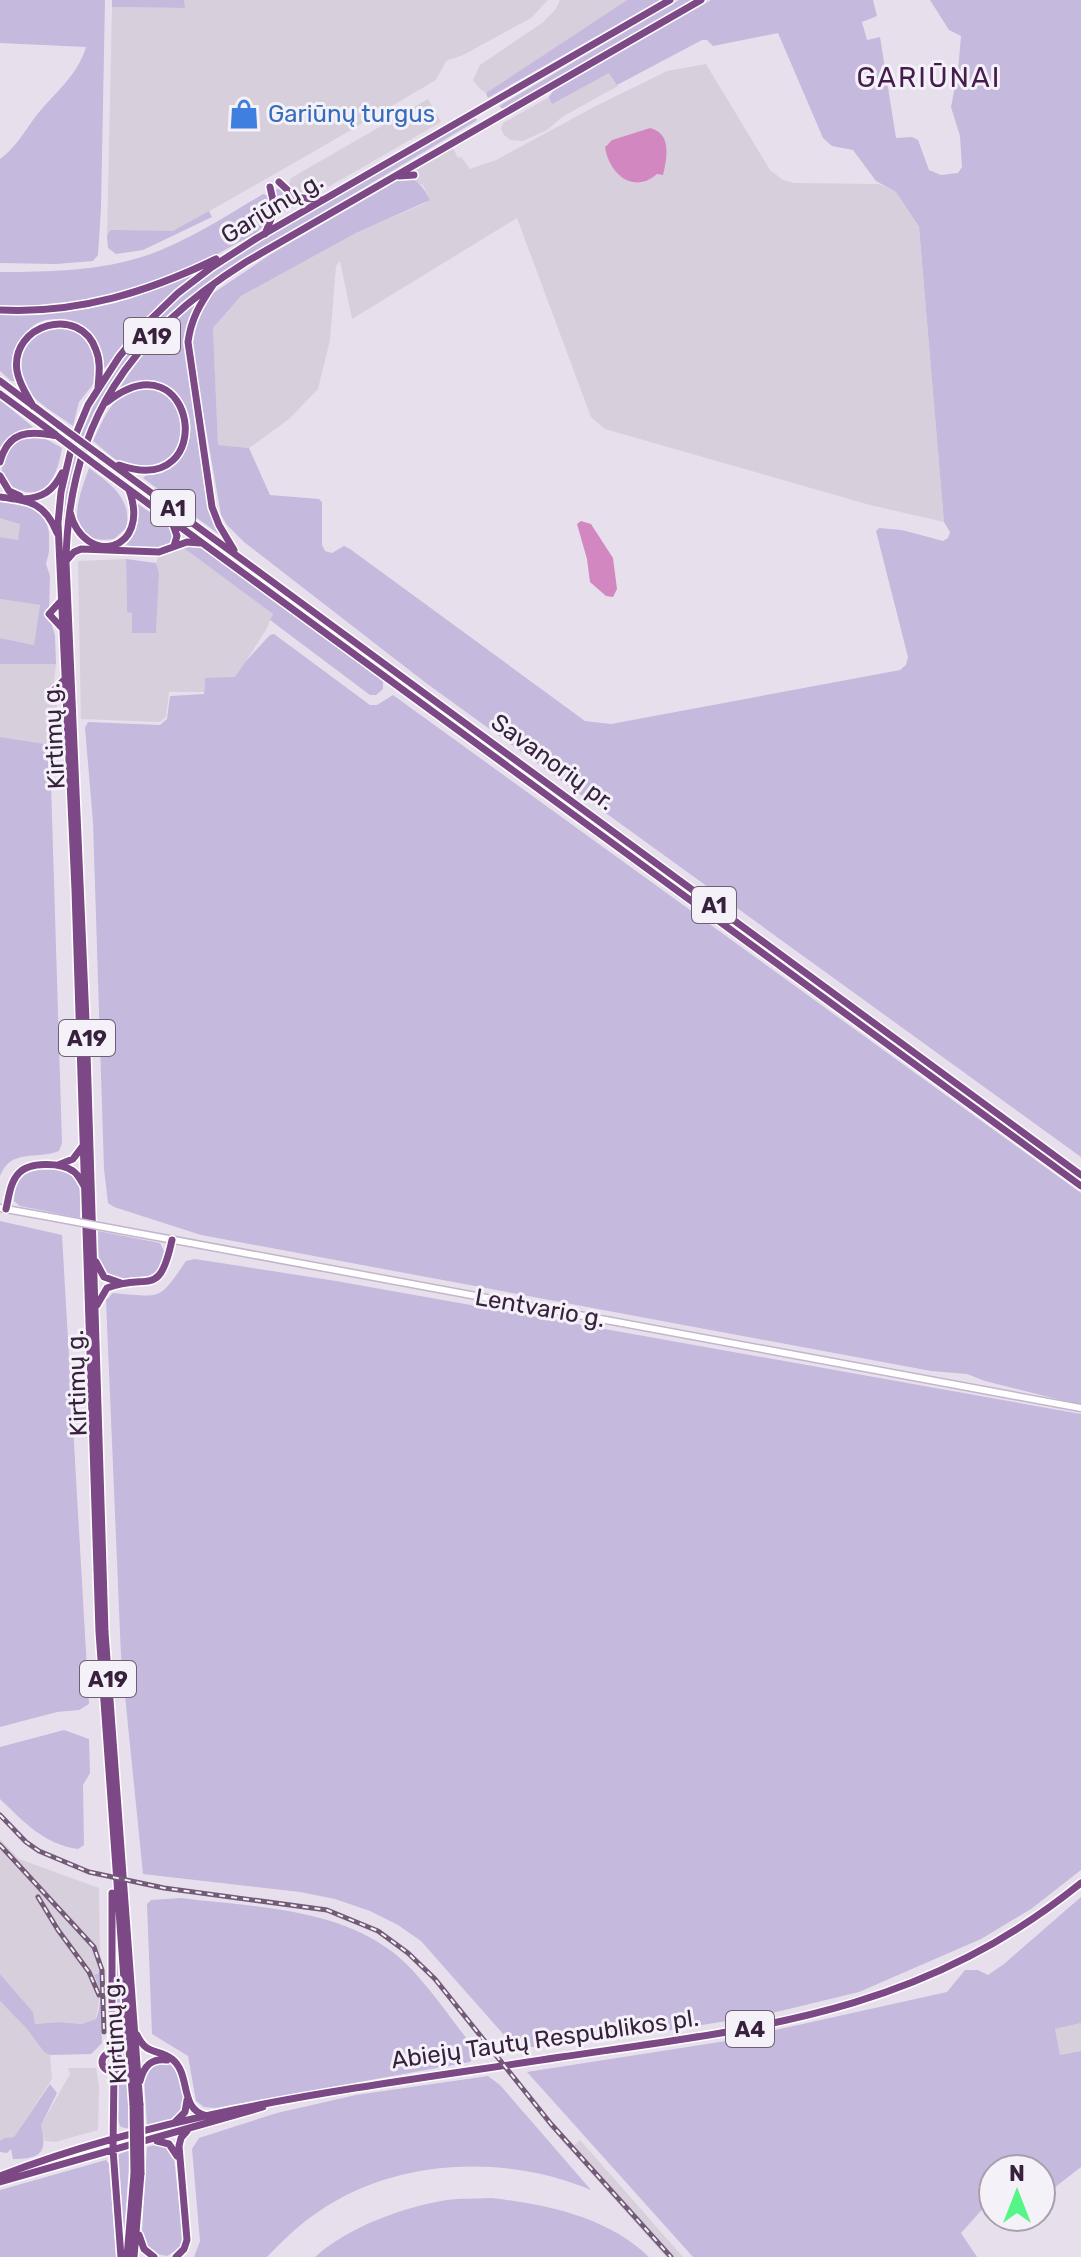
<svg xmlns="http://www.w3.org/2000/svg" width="1081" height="2257" font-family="Rubik,sans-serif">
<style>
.built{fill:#d7cfdb;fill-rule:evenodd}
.green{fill:#c5b9dd}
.water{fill:#d287c1}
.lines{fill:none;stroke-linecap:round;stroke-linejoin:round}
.secondary-casing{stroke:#c5b4cc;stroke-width:9}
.trunk-casing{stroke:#fff;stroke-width:10}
.secondary{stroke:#fff;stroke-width:6}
.trunk{stroke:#7c4886;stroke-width:7}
.rail-casing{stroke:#735b78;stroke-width:5}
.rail{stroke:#f5f1f8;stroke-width:2;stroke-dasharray:6;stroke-linecap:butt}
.secondary-bridge-casing{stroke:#c5b4cc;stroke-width:9;stroke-linecap:butt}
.trunk-bridge-casing{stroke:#fff;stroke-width:10;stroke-linecap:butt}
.secondary-bridge{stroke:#fff;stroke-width:6}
.trunk-bridge{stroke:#7c4886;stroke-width:7}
.labels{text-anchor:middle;stroke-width:6;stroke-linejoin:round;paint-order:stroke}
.shield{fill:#f5f1f8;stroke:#705f74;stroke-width:2}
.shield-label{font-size:22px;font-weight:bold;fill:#37213c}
.shop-label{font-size:24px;fill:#366cbe;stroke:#f5f1f8;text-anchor:start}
.street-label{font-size:24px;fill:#37213c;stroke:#f5f1f8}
.quarter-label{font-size:28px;letter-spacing:2px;fill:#461c4f;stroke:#f5f1f8}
</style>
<rect width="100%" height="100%" fill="#e7e0ec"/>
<path class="built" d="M184,0H548L531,18L463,55L446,61L436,80L320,148L173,232L125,249L107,241L112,7L184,8Z
M560,0H627L486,93L480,89L473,80L480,65L542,23L555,10Z
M706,64L770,170L783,180L794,183L879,184L896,192L919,228L944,522L870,505L605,429L591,417L517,218L352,319L340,261L336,266L330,340L318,389L289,419L249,448L218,445L213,328L241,296L356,233L423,204L430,199L423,185L402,178L453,148L458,158L461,157L470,169L496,160L596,106L667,71ZM650,128L661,175L657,174L643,183L630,182L622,177L612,164L606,145L612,140Z
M610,72L618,86L562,117L547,130L523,141L510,140L504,135L501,129L503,123L549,97L553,103Z
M428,99L441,122L311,197L299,195L288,188L291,178Z
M0,518L21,523L18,540L0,537Z
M181,546L273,614L266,630L235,678H205L204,692H169L166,717L160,722L81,719L78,561L126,559L127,612H132V632L156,633L159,573L156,563L159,555Z
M0,599L40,605L34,645L0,638Z
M0,664H56L53,691L57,701V746L0,737Z
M0,1839L19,1859L99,1888L100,1968L99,1973L94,1975L100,1993L96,2019L82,2024L59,2022L35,2024L33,2012L0,1974Z
M0,2001L27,2029L44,2052L50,2055L52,2079L14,2137L4,2138L0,2141Z
M1081,2023V2051L1060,2055L1055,2029Z
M68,2068H96L99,2085L98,2130L55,2142L45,2141L41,2125L70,2074Z
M514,2077L573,2146L580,2140L683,2257H666L549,2126L512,2079Z"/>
<path class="green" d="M0,0H105L101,208L98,255L93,261L56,264L0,263V159C15,148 23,134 33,120C52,94 77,78 86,47L0,43Z
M112,0H184L185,8L112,7Z
M627,0H660L488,98L486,93Z
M679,0H691L503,109L499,106Z
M711,0H873L877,16L862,22L867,40L880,37L896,138L912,137L918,140L929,170L941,175L958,173L962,167L960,136L951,107L958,71L961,36L949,30L930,0H1081V1157L426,683L244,542L227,525L221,515L192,349L196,323L212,294L271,254L402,178C417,178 424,187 430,200L356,233L241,296L213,328L218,445L249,448L270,495L319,499L322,502V545L325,551L332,553L344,546L350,549L585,721L611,724L900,670L906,665L908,657L876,531L879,528L902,530L943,541L948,538L950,532L944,522L919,227L896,192L876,181L853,150L832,146L823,138L778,33L713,46L707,40H702L617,85L609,73L552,104L549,97L553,91Z
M474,118L477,119L476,121L227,269L183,301L157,325L114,382L78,460L70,490L62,538C60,516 64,493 69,471C91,376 159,304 240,253Z
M279,188L291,197L303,202L276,216L278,204L276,190Z
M263,194L269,196L273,207L267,222L256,233L188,270L122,295L58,306L0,308V272C49,272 101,271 148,255C189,240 226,216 263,194Z
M209,211L212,217L143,250L116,254L108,248L107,235L111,230L173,231Z
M203,268L159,304L104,369L101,368C101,363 101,354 98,350C96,345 89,340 85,336C47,296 7,335 16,381H11L0,371V313C48,315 101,311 146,293C166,286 184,276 203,268Z
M196,302L190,319L186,349L188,366L208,497L220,535L143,478C154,467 171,473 183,452C210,408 159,364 117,391L147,348Z
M56,326L76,331L84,337L95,355L94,383L79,402L73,426C58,415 34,402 25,386C15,369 19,341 38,331C43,329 50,327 56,326Z
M129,389C138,390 152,388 161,391C198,403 189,480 128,466C116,463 103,448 93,441C103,420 110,402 129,389Z
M0,400L33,427L19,433L0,453Z
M39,435L62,448C56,485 39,508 3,480C0,465 4,447 19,438C24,436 33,436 39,435Z
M89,468C111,484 133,500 126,528L114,539C60,546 78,499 89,468Z
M0,502L37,508L45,515L49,533V552L46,564L50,576L49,614L55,636L56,664H0V638L34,645L40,605L0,599V537L18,540L20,524L0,518Z
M138,504L171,527L174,531L173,543C156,550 139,551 123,543C135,532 138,521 138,504Z
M186,544L197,545L383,681V689L376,695H370L270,620L273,614L181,546Z
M126,559L156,563L159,573L156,633H132V613L127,612Z
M274,634L370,705H377L393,695L1081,1193V1405L985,1381L967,1374L931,1371L201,1235L114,1207L108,1203L104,1169L93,822L85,728L88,722L160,725L167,719L170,696L204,694L205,678L235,677L246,661L270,635Z
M0,737L45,744L50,751L62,1143L59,1151C36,1160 11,1148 0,1176Z
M63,1169C85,1175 80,1200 80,1218L20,1206L14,1201C16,1167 36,1170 63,1169Z
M0,1221L62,1235L89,1704L79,1710L57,1712L0,1727Z
M98,1231L160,1243L164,1251L159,1269C150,1278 142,1278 130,1279C94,1280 99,1259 98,1231Z
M195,1259L336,1281L1081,1414V1870L1031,1909L981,1939L859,1992L764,2015L640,2035L523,2048L512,2044L421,1941L398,1925L370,1911L335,1899L300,1892L143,1874L121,1656L106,1300L113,1293C162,1297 158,1302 186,1261Z
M64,1730L89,1739L90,1773L83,1785L84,1845L78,1849C44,1844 25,1823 0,1799V1747Z
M1081,1897V2023L1055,2029L1060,2055L1081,2051V2167L1054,2188L1041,2177V2169H1033L1020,2156L1001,2169H993V2204H987L961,2233L977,2257H693L527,2072L726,2041L947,1992L965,1970H978L988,1975L1004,1964Z
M181,1898C252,1907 335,1907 394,1953C423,1976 453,2022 477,2052L470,2062L215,2108L204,2107L196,2101L188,2056L152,2034L147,1904L151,1900Z
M114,1924L130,2129L121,2127C111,2110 116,2079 121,2061L114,2052Z
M100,1968L102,2043L91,2054L50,2055L44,2052L27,2029L0,2001V1974L33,2012L35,2024L59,2022L82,2024L96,2019C102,2005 101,1989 94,1975L99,1973Z
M165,2061C181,2068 184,2094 184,2110L174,2119L147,2125L144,2077L150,2065Z
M488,2076L500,2085L591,2190C505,2154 396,2158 318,2212C300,2224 282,2241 267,2257H194L200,2241L192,2149L199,2138L277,2113L356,2095Z
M50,2084L57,2093L41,2125C48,2152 41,2159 13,2159L11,2149L7,2153L0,2152V2141L4,2138L14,2137Z
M159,2144L166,2145L174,2158L183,2237L180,2248L167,2256L152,2253L143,2241L142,2233L147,2147Z
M130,2150L123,2252L117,2155Z
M106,2160L109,2164L116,2257H0V2190Z
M491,2198C545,2204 608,2217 649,2257H315C348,2227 403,2207 447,2200C461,2198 476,2199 491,2198Z"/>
<path class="water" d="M650,128C672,133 667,158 663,175L657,174C634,195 609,174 605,147L612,140Z
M581,521L591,524L613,558L617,589L613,597L606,596L590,582L587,559L577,524Z"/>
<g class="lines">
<g class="secondary-casing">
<path id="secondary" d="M0,1208L56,1218
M120,1230L1081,1408"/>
</g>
<g class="trunk-casing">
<path id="trunk" d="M399,176L414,175
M279,182L295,197L321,200
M265,234L275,209L270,187
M213,285C200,304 191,319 188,342L212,507L219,525L234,550
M0,310C77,314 148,292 216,259
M0,381L60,426
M0,394L55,434
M107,402C196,332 221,501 119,465
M33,406C27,395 19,384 17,371C10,324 80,304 96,350C101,362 99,375 98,388
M101,456L1081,1175
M0,462C8,431 29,430 57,436
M97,466L1081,1186
M0,476L9,491L20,496
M0,497C31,501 45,503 57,533
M22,499C43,498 53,491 62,473
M70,512C84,568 152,552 129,490
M172,522L177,536L174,546
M67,560L74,552L81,549L159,552L187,542L200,543
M60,602L49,614L61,627
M64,680L53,691L61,695L66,701
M58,1165L73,1159L82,1147
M6,1209C9,1197 10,1182 19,1173C29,1162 60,1162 73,1171C78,1174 81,1181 84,1186
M96,1262L104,1277L121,1283
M97,1305L107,1288C149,1272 159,1300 172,1240
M137,2035C147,2056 157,2048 172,2059C192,2075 178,2109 207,2116
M108,2053L112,2043V1893
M102 2062a9 9 0 1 1 18 0a9 9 0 1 1-18 0Z
M114,2070L113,2150L121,2257
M140,2081C144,2066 151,2058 167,2060
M133,2105L99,1632L75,890L58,523L61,492L73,441L88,405L119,357L145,325L178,293L212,267L257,238L670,0
M140,2105L105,1632L86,1020L66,562C68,423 131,334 246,262L701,0
M174,2123L185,2112L187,2100
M157,2141L169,2144L177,2156
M0,2176C179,2107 373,2086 561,2057C759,2028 919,2014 1081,1883
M0,2182L263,2107
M139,2235L144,2249L154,2257
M127,2257L134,2174
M134,2257L141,2173
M176,2257L184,2249L187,2240L179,2146L181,2138L187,2131"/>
</g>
<use href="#secondary" class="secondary"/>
<use href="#trunk" class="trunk"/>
<g class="rail-casing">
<path id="rail" d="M0,1815L26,1842L39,1851L89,1872L164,1888L327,1910L378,1931L408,1953L435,1979L551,2124L671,2257
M0,1845L94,1947L102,1970L104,2032
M38,1897L58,1930L89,1972L99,1995"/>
</g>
<use href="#rail" class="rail"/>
<g class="secondary-bridge-casing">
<path id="secondary-bridge" d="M56,1218L120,1230"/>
</g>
<g class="trunk-bridge-casing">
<path id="trunk-bridge" d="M60,426L101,456
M57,436L97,466
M133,2105L134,2174
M140,2105L141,2173"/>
</g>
<use href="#secondary-bridge" class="secondary-bridge"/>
<use href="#trunk-bridge" class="trunk-bridge"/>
</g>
<defs>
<g id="shop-bare" transform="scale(2.4)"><path d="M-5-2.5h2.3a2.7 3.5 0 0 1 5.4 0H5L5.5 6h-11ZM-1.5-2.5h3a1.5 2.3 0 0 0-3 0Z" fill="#3f7fe0" stroke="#f5f1f8" stroke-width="2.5" paint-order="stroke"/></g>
</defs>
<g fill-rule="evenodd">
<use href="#shop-bare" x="244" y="114"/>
</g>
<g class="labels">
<g class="shield">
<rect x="124" y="318" width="56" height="36" rx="6"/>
<rect x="151" y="490" width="44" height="36" rx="6"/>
<rect x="692" y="887" width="44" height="36" rx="6"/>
<rect x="59" y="1020" width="56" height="36" rx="6"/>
<rect x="80" y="1661" width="56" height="36" rx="6"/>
<rect x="726" y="2011" width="48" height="36" rx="6"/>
</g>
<g class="shield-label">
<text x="152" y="344">A19</text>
<text x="173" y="516">A1</text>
<text x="714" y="913">A1</text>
<text x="87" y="1046">A19</text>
<text x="108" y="1687">A19</text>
<text x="750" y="2037">A4</text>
</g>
<g class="shop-label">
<text x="268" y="122">Gariūnų turgus</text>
</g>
<g class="street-label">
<text transform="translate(272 208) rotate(-31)" y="8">Gariūnų g.</text>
<text transform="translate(54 736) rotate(-93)" y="8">Kirtimų g.</text>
<text transform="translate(553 762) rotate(36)" y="8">Savanorių pr.</text>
<text transform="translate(540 1308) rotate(10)" y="8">Lentvario g.</text>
<text transform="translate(77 1383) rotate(-92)" y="8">Kirtimų g.</text>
<text transform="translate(115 2031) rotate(-94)" y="8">Kirtimų g.</text>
<text transform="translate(545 2039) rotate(-8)" y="8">Abiejų Tautų Respublikos pl.</text>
</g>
<g class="quarter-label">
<text x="929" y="87">GARIŪNAI</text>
</g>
</g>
<g transform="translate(1017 2193)"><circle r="38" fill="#f5f1f8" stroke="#a99ead" stroke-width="2"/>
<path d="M0-6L14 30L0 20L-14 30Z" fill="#55f588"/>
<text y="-12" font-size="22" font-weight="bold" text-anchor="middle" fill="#37213c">N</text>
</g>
</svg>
